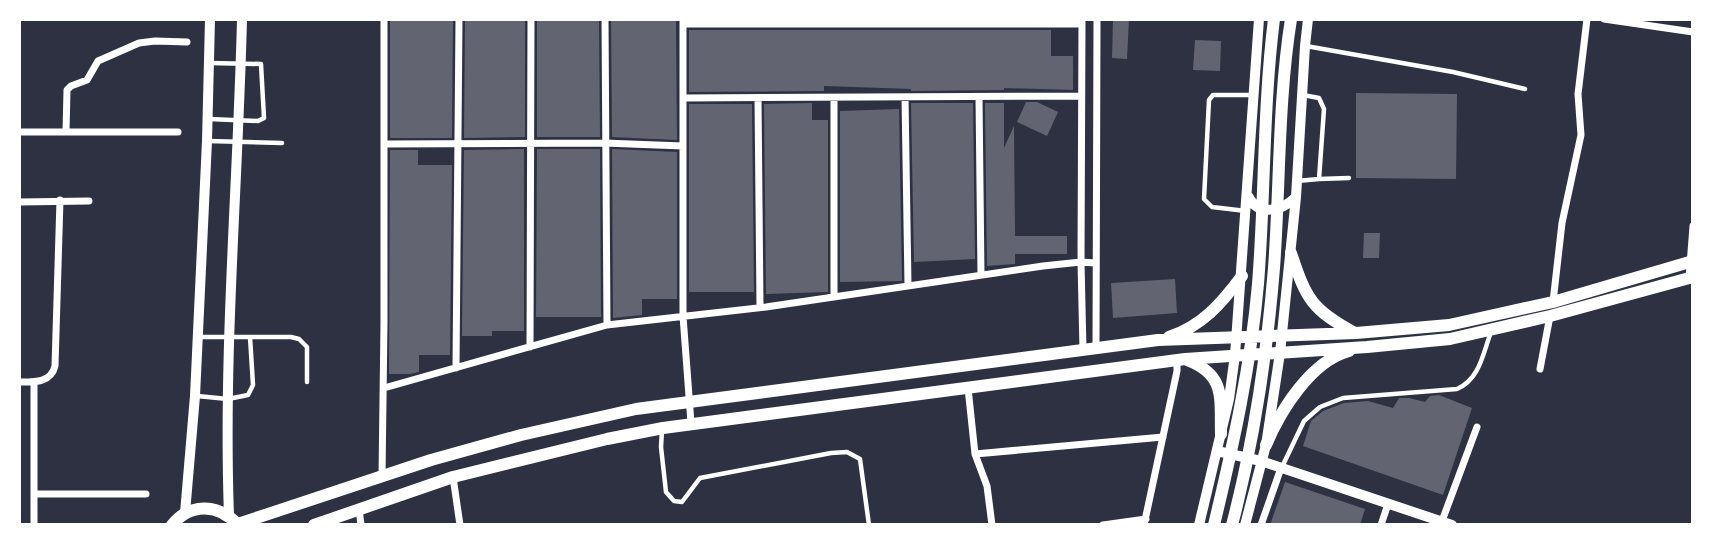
<svg xmlns="http://www.w3.org/2000/svg" width="1712" height="544" font-family="'Archivo Narrow',sans-serif">
<style>
.building{fill:#626471}
.lines{fill:none;stroke-linecap:round;stroke-linejoin:round}
.service{stroke:#fff;stroke-width:4.5}
.minor{stroke:#fff;stroke-width:7}
.tertiary{stroke:#fff;stroke-width:10}
.secondary{stroke:#fff;stroke-width:10}
.primary{stroke:#fff;stroke-width:12}
</style>
<rect width="100%" height="100%" fill="#2d3142"/>
<path class="building" d="M390,19H453L452,138H390Z
M465,19H525V137L464,138Z
M537,19H599L600,137H537Z
M611,19H676L677,140L612,137Z
M1113,19H1129L1127,59L1112,58Z
M689,30H1051V56H1073V90L1004,88V90L911,91V89L824,86V91L689,92Z
M1195,40L1221,41L1220,71L1193,70Z
M1356,93L1457,94L1456,179L1356,178Z
M1026,102H1037L1058,112L1047,136L1017,122Z
M812,103V120H828V292L766,294L764,104Z
M911,103H973L975,259L914,262Z
M985,103H1004V148L1014,126L1015,236H1067V254H1015V264L987,266Z
M689,104H752L754,292H689Z
M899,109L902,281L840,282V111Z
M524,149V331H492V336H462L464,150Z
M537,149H600L601,317H536Z
M612,149L677,152V299H642V315L613,318Z
M390,150H418V165H452L450,355H419V372L410,374H389Z
M1364,233H1380L1379,258H1363Z
M1175,279L1177,313L1113,318L1111,283Z
M1439,395L1472,408L1443,495L1303,446L1311,421L1323,411L1344,403L1368,401L1393,408L1399,398H1409L1425,402L1430,396Z
M1285,482L1365,509L1360,525H1270Z"/>
<g class="lines">
<path class="service" d="M1306,46L1453,72L1525,89
M209,119L258,121L264,118L261,64L210,63
M208,141L282,143
M1319,179L1349,178
M1297,181L1319,179L1324,109L1319,98L1303,95
M1246,211L1212,207L1204,199L1209,100L1213,95H1252
M197,337H291L299,339L307,347V382
M197,396L228,399L248,395L253,385L250,337
M662,430L661,447L666,492L674,501L682,502L700,478L831,453L847,452L860,459L869,525
M1282,467L1304,421L1320,407L1343,398L1457,389C1480,379 1483,353 1491,332"/>
<path class="minor" d="M605,19L607,325
M683,19V316L691,423
M1604,19L1693,32
M1082,22L1081,262L1083,350
M683,24H1082
M905,97L908,285
M979,97L981,275
M684,98L1081,96
M758,98L760,307
M834,98V296
M19,132H178
M66,132L67,90L71,86L87,80L98,61L139,43L155,41L187,42
M384,144L604,143L683,146
M19,202L89,201
M1689,278L1693,226
M1553,302L1562,223L1581,135L1578,94L1587,19
M530,347L531,19
M1096,349L1097,19
M456,368L459,19
M1540,369L1550,316
M19,382C34,382 51,383 55,366L60,200
M34,382V525
M384,388L607,325L766,307L1043,266L1081,262L1095,263
M968,388L975,454L987,486L992,525
M975,454L1163,437
M382,476L384,323V19
M453,477L460,525
M35,494H146
M359,509L361,525
M1442,521L1477,427
M1103,525L1146,519
M1144,525L1177,371V360
M1261,525L1281,468
M1381,525L1388,504"/>
<path class="tertiary" d="M1248,196C1258,217 1282,211 1296,197
M1217,451L1261,461L1452,525
M1199,525L1229,399L1235,355L1259,19
M1245,525L1266,445L1280,353L1296,197L1305,46L1308,19"/>
<path class="secondary" d="M185,513L195,396L207,141L210,19
M229,516C223,350 238,185 242,19"/>
<path class="primary" d="M1291,253C1306,299 1312,310 1355,333
M1169,337C1202,326 1221,304 1242,276
M1187,360C1226,375 1220,397 1221,434
M1266,445C1280,411 1311,361 1349,351
M238,524L431,460L521,435L636,409L1158,340L1356,333L1449,325L1553,302L1693,261
M172,525C191,502 219,504 238,525
M314,525L453,477L607,439L663,428L1185,359L1367,347L1450,339L1550,316L1693,277
M1214,525C1233,446 1251,365 1258,284C1265,196 1263,107 1274,19
M1232,525C1254,441 1267,354 1274,268C1280,186 1278,101 1291,19"/>
</g>
<rect width="1712" height="544" fill="none" stroke="#ffffff" stroke-width="42"/>
</svg>
